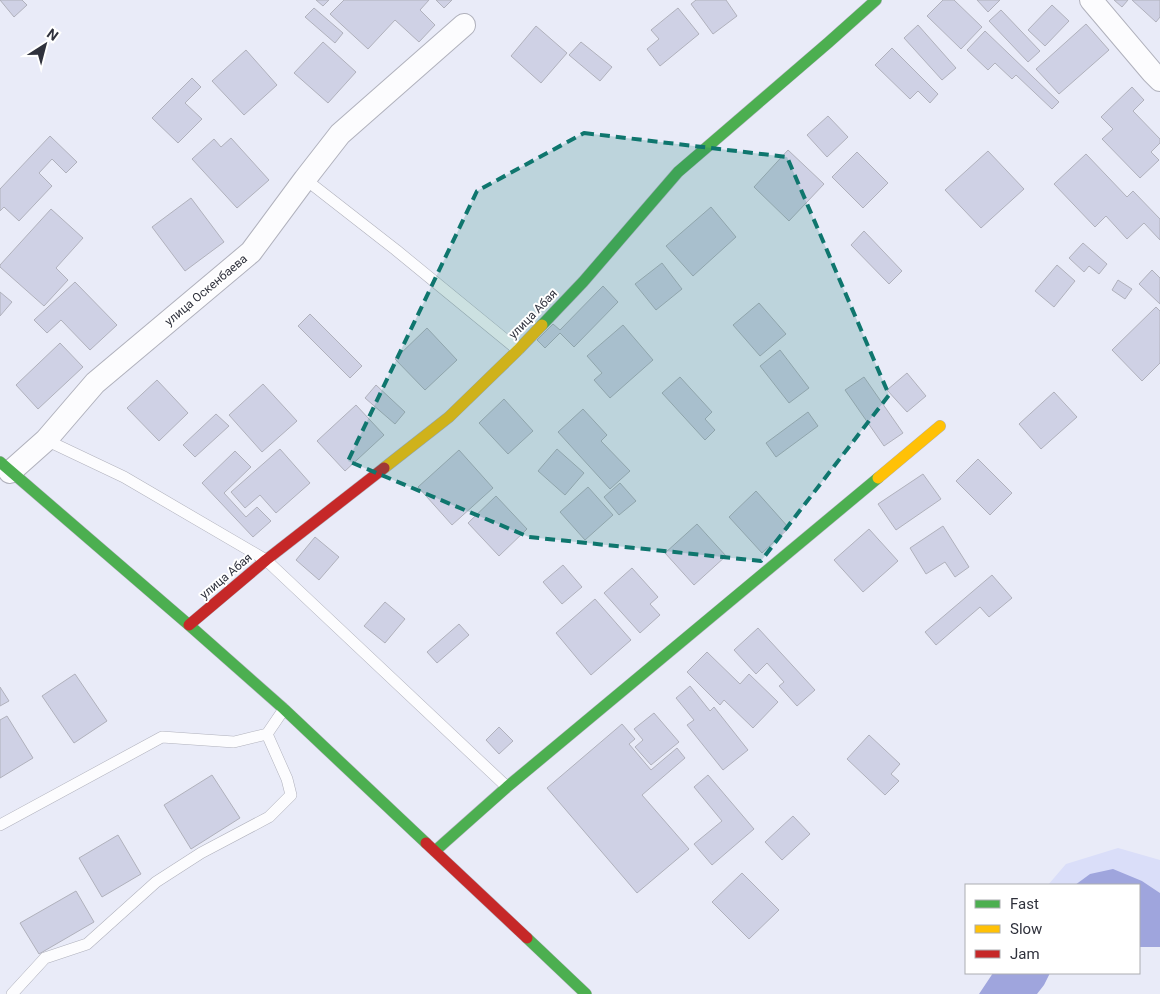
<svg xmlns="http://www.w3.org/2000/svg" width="1160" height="994" font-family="Roboto,sans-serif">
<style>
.green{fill:#dadef9}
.water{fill:#9fa5dd}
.building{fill:#cfd1e5;stroke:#b0b1bc}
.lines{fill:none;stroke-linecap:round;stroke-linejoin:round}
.lane-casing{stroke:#b0b1bc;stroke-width:12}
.street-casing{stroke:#b0b1bc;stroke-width:24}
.fast-casing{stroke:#b0b1bc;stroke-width:12}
.slow-casing{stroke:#b0b1bc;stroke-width:12}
.jam-casing{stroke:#b0b1bc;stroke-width:12}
.lane{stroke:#fcfcfe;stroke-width:11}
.street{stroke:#fcfcfe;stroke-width:22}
.fast{stroke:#4caf50;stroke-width:11}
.slow{stroke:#ffc107;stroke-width:11}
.jam{stroke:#c62828;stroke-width:11}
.marked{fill:#0f766e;fill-opacity:0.2;stroke:#0f766e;stroke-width:4;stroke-dasharray:10 6;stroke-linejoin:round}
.labels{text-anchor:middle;stroke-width:4;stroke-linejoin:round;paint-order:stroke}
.street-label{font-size:12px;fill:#2f313c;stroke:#fff}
</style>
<rect width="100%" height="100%" fill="#e9ebf8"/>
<path class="green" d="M1118,848L1160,860V893L1142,881L1090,874L1075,885H1048L1066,864Z"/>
<path class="water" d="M1113,869L1142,881L1160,893V947H1139V885H1075L1090,874Z
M993,973H1050L1044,985L1037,994H979Z"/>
<path class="building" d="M0,0H22L27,5L14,17Z
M316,0H329L323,6Z
M344,0H429L420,10L435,25L419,42L395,20L368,49L330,14Z
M436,0H452L444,8Z
M696,0H726L737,16L713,34L691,4Z
M943,0H954L982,27L961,49L927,16Z
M977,0H1000L988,12Z
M1114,0H1128L1122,7Z
M1132,0H1160V17L1156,22Z
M1052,5L1069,21L1045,46L1028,30Z
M314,8L343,33L335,43L305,17Z
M678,8L699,34L660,66L647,49L659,39L651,30Z
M1001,10L1040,51L1028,62L989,21Z
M1086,24L1109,50L1059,94L1036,69Z
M918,25L956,68L942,80L904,38Z
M536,26L567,53L541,83L511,56Z
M985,31L1059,102L1052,109L1016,75L1012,79L995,63L988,70L967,50Z
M323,42L356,72L328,103L294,73Z
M581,42L612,67L600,81L569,55Z
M892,48L938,94L930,103L918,91L910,99L875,65Z
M246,50L277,85L244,115L212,81Z
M192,78L201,87L185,103L202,119L178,143L152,118Z
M1132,87L1144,100L1133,111L1160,139V143L1151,152L1159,160L1140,178L1102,139L1113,129L1101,117Z
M828,116L848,137L827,157L807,135Z
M50,136L77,162L66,173L52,159L39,173L52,186L19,221L4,207L0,211V189Z
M231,138L269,180L237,208L192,159L214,139L221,147Z
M788,150L824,184L789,221L754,187Z
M988,151L1024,189L981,228L945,190Z
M857,152L888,183L863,208L832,177Z
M1086,154L1127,197L1133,191L1160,219V240L1144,223L1127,239L1106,216L1095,227L1054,184Z
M191,198L224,242L185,271L152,227Z
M711,207L736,237L693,276L666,246Z
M51,209L83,238L56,268L68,280L44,306L0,267V265Z
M864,231L902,271L889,284L851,245Z
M1083,243L1107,264L1099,274L1089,266L1084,272L1069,258Z
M662,263L682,289L656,310L635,284Z
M1057,265L1075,281L1054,307L1035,291Z
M1152,270L1160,278V304L1139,284Z
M1118,280L1132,289L1125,299L1112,290Z
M75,282L117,325L90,350L61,320L47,333L34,320Z
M603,286L618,302L574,347L560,333L545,348L537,340L553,324L560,330Z
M0,292L12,302L0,316Z
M759,303L786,334L760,356L733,325Z
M1156,307L1160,311V363L1142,381L1112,350Z
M310,314L362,366L350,378L298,326Z
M623,325L653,360L610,398L594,380L602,373L587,356Z
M427,328L457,360L425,390L395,359Z
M60,343L83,367L38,409L16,385Z
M780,350L809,388L789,403L760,366Z
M907,373L926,396L907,412L887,390Z
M680,377L712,412L705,419L715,430L705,440L662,393Z
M864,377L903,433L884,446L845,390Z
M157,380L188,413L159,441L127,408Z
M263,384L297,421L262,452L229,415Z
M376,385L405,412L395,424L365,398Z
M1054,392L1077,417L1041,449L1019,424Z
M504,399L533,431L508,454L479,423Z
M356,405L384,435L345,471L317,441Z
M583,409L607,435L601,441L630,471L610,489L558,432Z
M808,412L818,426L776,457L766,443Z
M216,414L229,426L195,457L183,445Z
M280,449L310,483L276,513L260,495L245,508L231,492Z
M557,449L584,473L565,495L538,471Z
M459,450L493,488L452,525L418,487Z
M235,451L251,467L224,493L246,517L257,507L271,521L253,537L202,483Z
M978,459L1012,493L990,515L956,481Z
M923,474L941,499L896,530L878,504Z
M620,483L636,501L619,515L604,497Z
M588,487L613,515L585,540L560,512Z
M756,491L789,528L762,553L729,517Z
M496,496L527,529L499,556L468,523Z
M697,524L726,556L694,585L665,553Z
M943,526L969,567L955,577L945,562L926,574L910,548Z
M869,529L898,561L863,592L834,560Z
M315,537L339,557L319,580L296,560Z
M563,565L582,587L562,604L543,582Z
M632,568L658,597L650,604L660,615L640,633L604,593Z
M992,575L1012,598L989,617L980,607L936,645L925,632Z
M595,599L631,640L591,675L556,633Z
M385,602L405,619L385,643L364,626Z
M459,624L469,635L437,663L427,652Z
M758,628L815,690L797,706L779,686L784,682L767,663L756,674L734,650Z
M707,652L740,684L749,674L778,702L753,728L724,700L720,705L687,672Z
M75,674L107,721L74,743L42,696Z
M690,686L710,711L714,707L748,750L723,770L687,725L694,720L676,698Z
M0,687L9,701L0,706Z
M654,713L679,742L651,765L635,747L643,740L634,729Z
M7,716L33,758L0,778V720Z
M622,724L635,739L629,744L651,770L677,748L685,758L642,795L689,849L637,893L547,788Z
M499,727L513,741L499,754L486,740Z
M869,735L900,764L891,774L899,781L885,795L847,759Z
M212,775L240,818L191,849L164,805Z
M708,775L754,829L712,865L694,844L722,821L694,787Z
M793,816L810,834L782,860L765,842Z
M118,835L141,874L102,897L79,858Z
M742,873L779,910L749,939L712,902Z
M76,891L94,922L39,954L20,923Z"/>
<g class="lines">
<g class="lane-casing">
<path id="lane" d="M305,179L396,250L518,350
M46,440L124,477L266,560L507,787
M0,825L162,737L234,742L267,734L284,709
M12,994L45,958L87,944L156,882L201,853L269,817L291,795L287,779L267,734"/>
</g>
<g class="street-casing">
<path id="street" d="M1091,0L1152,72L1160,80
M10,472L46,440L95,383L251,252L305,179L340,134L464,25"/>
</g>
<g class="fast-casing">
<path id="fast" d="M542,325L583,282L678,172L829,42L876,0
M0,462L189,625L284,709L426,843
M435,851L507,787L878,478
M527,938L586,994"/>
</g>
<g class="slow-casing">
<path id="slow" d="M384,468L449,417L518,350L542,325
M878,478L940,426"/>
</g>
<g class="jam-casing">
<path id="jam" d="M189,625L266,560L384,468
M426,843L527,938"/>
</g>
<use href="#lane" class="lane"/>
<use href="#street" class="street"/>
<use href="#fast" class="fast"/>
<use href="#slow" class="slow"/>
<use href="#jam" class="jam"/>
</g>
<path class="marked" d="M584,133L787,157L889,395L761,561L529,537L348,461L477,191Z"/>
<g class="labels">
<g class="street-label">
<text transform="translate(206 290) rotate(-40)" y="4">улица Оскенбаева</text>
<text transform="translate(533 314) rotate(-46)" y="4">улица Абая</text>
<text transform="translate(226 576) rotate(-40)" y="4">улица Абая</text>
</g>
</g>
<rect x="965" y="884" width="175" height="90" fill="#ffffff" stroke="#acadb1"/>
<rect x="975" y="900" width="25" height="8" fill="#4caf50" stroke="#acadb1"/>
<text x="1010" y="909" font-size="15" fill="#2f313c">Fast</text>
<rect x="975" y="925" width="25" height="8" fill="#ffc107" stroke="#acadb1"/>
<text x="1010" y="934" font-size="15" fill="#2f313c">Slow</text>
<rect x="975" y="950" width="25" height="8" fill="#c62828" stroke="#acadb1"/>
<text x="1010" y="959" font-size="15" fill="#2f313c">Jam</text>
<g transform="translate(45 45) rotate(36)" stroke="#ffffff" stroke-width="4" paint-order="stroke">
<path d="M0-4L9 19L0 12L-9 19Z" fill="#2f313c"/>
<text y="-8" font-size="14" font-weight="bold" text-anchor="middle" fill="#2f313c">N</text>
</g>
</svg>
